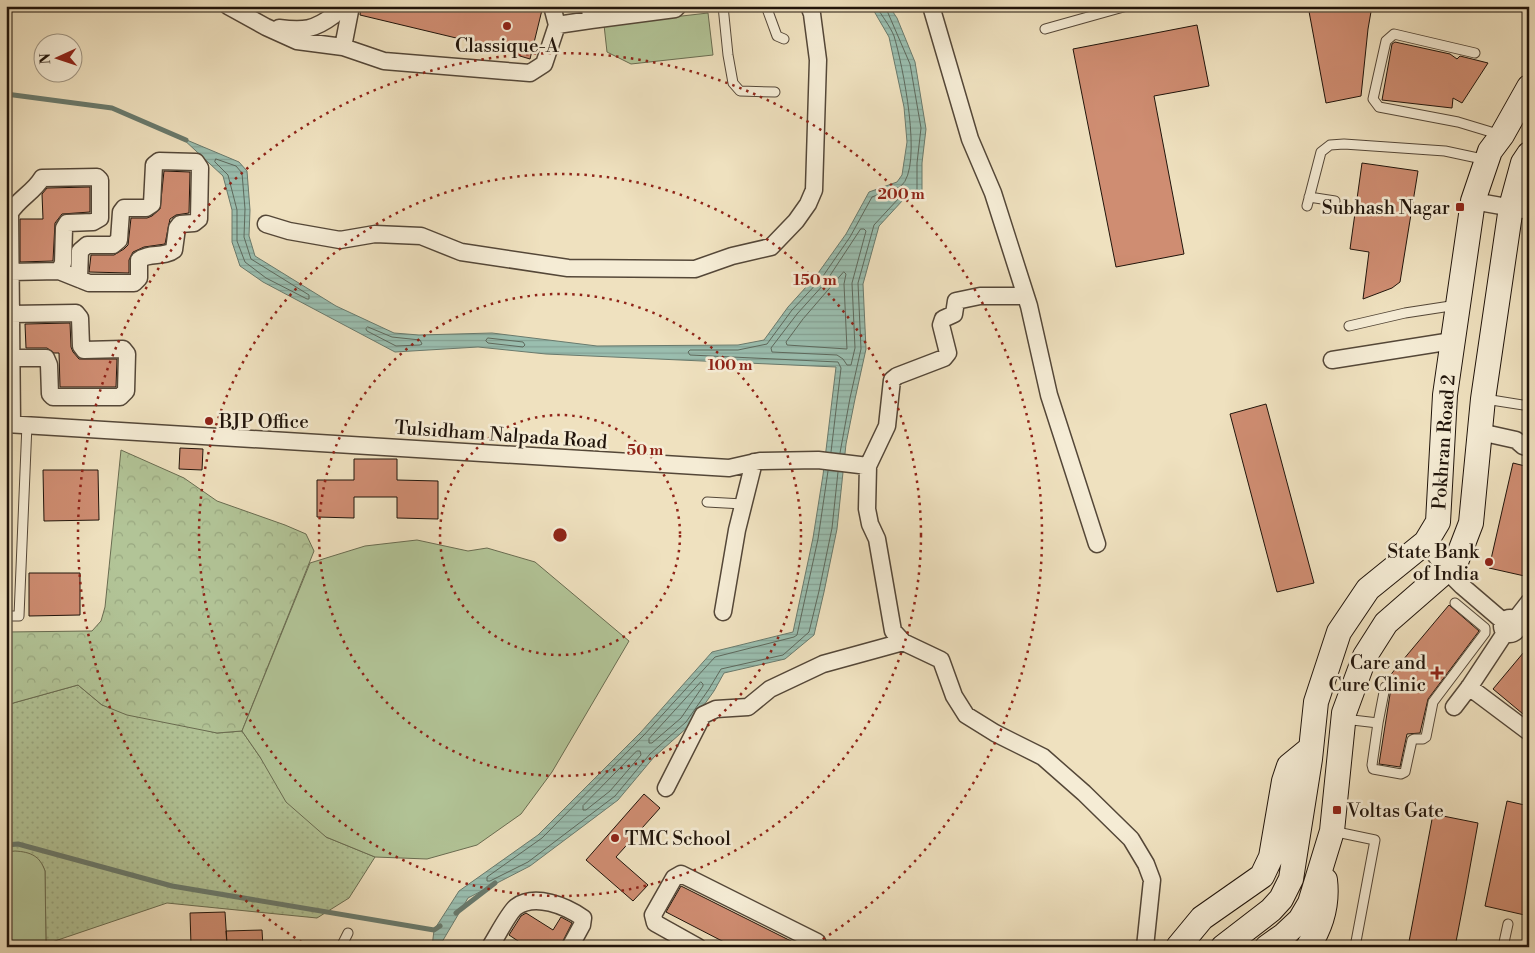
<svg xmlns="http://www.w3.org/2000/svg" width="1535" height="953" font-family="'Libre Bodoni',serif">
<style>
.grass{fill:url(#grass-dots);stroke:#696c51}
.forest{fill:url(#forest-crowns);stroke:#696c51}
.park{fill:#b2c497;stroke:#696c51}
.water{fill:url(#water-rules);stroke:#697a6d}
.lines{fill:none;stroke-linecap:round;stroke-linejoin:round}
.shore{stroke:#5d695d;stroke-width:1}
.stream{stroke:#697a6d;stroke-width:5}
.building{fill:#cf8d72;stroke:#20140b}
.lane-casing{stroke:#544738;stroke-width:11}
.street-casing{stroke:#544738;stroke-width:19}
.secondary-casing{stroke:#20140b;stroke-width:26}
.lane{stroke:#f5ecd5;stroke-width:9}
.street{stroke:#f5ecd5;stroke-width:16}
.secondary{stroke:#f5ecd5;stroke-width:24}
.ring{fill:none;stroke:#8f2418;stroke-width:2.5;stroke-dasharray:2.5 5}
.poi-dot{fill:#8f2418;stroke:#f5ecd5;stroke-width:2}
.labels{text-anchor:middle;stroke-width:5;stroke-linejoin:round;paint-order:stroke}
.poi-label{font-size:19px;fill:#20140b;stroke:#f5ecd5;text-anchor:end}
.street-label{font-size:19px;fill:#20140b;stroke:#f5ecd5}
.centre{fill:#8f2418;stroke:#f5ecd5;stroke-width:2.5}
.ring-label{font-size:15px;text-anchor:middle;font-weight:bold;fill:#8f2418;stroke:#f5ecd5;stroke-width:5;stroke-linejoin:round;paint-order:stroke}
</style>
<defs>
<pattern id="grass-dots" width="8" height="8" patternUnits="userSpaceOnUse" patternTransform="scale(1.25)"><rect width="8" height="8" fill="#b2c497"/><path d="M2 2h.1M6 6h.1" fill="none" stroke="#99a881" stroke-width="1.8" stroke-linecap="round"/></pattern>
<pattern id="forest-crowns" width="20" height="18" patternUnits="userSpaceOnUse" patternTransform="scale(1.25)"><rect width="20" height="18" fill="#b2c497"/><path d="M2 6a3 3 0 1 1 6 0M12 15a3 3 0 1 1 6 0" fill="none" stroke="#99a881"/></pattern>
<pattern id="water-rules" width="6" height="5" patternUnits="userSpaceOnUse" patternTransform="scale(1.25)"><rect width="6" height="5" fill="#9abeaf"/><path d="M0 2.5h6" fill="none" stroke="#84a295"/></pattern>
</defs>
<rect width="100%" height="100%" fill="#efe1bf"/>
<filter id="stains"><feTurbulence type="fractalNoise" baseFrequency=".004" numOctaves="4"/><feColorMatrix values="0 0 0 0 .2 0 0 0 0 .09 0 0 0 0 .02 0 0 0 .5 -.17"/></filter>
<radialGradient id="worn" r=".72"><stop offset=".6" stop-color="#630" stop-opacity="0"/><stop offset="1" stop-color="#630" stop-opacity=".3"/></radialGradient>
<path class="grass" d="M78,685L102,705L217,733L242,731L260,757L326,837L375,857L349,898L317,918L167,903L46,944L45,871C39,854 24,851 6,852V705Z"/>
<path class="forest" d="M121,450L184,478L217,501L285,525L306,534L314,551L242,731L217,733L127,715L102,705L78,685L6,705V632L92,631L101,621L105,607Z"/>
<path class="park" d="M708,13L713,55L631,64L607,52L604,25Z
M417,540L468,551L487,548L535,562L629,641L552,772L521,814L477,845L427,859L375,857L326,837L286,802L260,757L242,731L310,563L365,546Z
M15,851C31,852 40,856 45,871L46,944L6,945V852Z"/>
<path class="water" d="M871,6H889L897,18L915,62L926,129L922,163V197L903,200L879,226L863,284L866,349L855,399L846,444L837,529L824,592L814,635L785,659L724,673L714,691L689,726L654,757L618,800L530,866L468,898L439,947H432L434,930L459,891L538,835L641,732L712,652L793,632L813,538L823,475L836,367L546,354L478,347L395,352L263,282L240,266L232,242V210L223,176L182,138L239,162L247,171L250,210L249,236L255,256L336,306L394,333L419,335L492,333L597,346L738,345L764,340L788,307L816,276L846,234L869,192L897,182L902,175L907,142L904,107L889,37Z"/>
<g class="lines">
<path class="shore" d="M216,159L236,166L242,173L245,209L244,237L251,259L309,295V299H307L266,278L245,262L237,241V210L228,175L215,162Z
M861,229H864L866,231L852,283L855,348L851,365H847L843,359L837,355L772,352L771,348L797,314L825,283Z
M844,272L846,274L844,284L847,349L787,345L786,342L803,319Z
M368,327L392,337L420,340L422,344L420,345L396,346L367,331L366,329Z
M488,338L523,342L525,345L523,347L488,343L486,341Z
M831,452L841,368L838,362L690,355L688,352L690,350H738L767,344L792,310L821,279L850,237L872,197C881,193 894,191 901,186C924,167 902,62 894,36C890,26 882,16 876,6
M840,453L850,398L861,349L858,283L874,225L900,197L915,193L917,191V163L921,128L910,64L885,6
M828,471L818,539L797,635L794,637L715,657L644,735L542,838L487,877V881H490L528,862L615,796L650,754L686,722L709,689L721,669L783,655L809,632L819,591L832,528L838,472
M701,682L703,684V686L681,718L652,743H649V739Z
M637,751H640L641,755L610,791L586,810H583V806Z"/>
<path class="stream" d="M6,94L112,108L186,140
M6,845L18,844L172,886L434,930L440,926
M456,913L495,883"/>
</g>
<path class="building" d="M361,6H525L542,10L530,59L473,42L360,15Z
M1308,6H1372L1368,29L1361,96L1326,103Z
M1197,25L1209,86L1154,96L1184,254L1116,267L1073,49Z
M1395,42L1450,54L1457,59L1460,56L1488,63L1462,103L1453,98L1452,108L1382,100L1392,44Z
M1362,163L1418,171L1400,282L1392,288L1363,299L1369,252L1350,249Z
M164,171L190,172L189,213L176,215L170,219L165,244L144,247L133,252L129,260V273L89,272L91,255H114L124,249L128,245L131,218H147L152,216L160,209Z
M90,187V212L62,214L55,223L53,261L20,262V219H43L42,194L47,188Z
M70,323L71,347L73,352L79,359H117L116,387H60L59,353H54L47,348H26L25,324Z
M1266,404L1314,583L1277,592L1230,414Z
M180,448L203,449L202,470L179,469Z
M354,459H397V480L438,481V519L397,518V497H354V518L317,517V480H354Z
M1513,463L1529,467V577L1489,568Z
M43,470H98L99,520L44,521Z
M29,573H80V615L29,616Z
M1449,605L1479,631L1428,699L1420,733L1407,734L1400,767L1379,764L1391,688L1387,679Z
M1529,646V719L1493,689Z
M644,794L660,808L616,857L648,885L633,901L586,860Z
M1507,801L1529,806V916L1485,906Z
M1433,814L1478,823L1465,895L1455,947H1408Z
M681,886L803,947H734L724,942L666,912Z
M225,912L227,943L191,945L190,913Z
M526,913L553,930L561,917L572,923L560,947H527L509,935L521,916Z
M262,930L263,947H227L226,931Z"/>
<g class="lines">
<g class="lane-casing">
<path id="lane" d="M723,6L728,55L733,83L740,91L775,92
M766,6L777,36L784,39
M1045,29L1127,6
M1475,53L1394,34L1386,41L1373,99L1379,107L1458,122L1501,135
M1309,197L1335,201
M1307,206L1321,152L1330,145L1344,144L1445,151L1487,160
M1349,326L1405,313L1457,305
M1485,399L1529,406
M707,502L743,504
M6,616H19L27,424
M1344,719L1378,723L1372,765L1373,769L1401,774L1405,772L1412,740L1414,739H1423L1426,737L1433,702L1485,633V628L1455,603
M1378,723L1385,687
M1332,831L1375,840L1355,947
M341,947L348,933
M1503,947L1508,924"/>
</g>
<g class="street-casing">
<path id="street" d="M228,6L266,27L297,41L343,47L384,61L530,73L544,64L557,25L591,20L590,6
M552,6L557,25
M931,6L970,139L993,193L1029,306L1049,395L1097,544
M591,20L675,9L678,6
M279,28C304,31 314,30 334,15L335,6
M343,47L351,6
M1473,201L1529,211
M266,224L289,231L340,240L375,234L421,236L461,252L568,268L695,269L732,256L771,247L796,221L808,204L814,190L818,60L812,14L809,6
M59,271L89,283H134L139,278V260C149,252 164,258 174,250L177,228L180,224L194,223L199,219L200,168L196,162L159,161L154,165L152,204L146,208H124L121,212L119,240L113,245H87L80,251L79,279
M10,272L59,271L63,263L64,228L67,223L93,222L100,218V180L97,177L42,178C34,192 18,199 10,213L12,424
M11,314L76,313L80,318L81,346L84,350L123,349L127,354L126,391L120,397H53L50,394L49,365L46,358H11
M1332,360L1452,341
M6,424L729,468L760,461L818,460L868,466
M1480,432L1516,440L1523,446L1529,448
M1426,542L1447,571L1462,586L1504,622
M723,612L737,530L754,462
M1502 626a8 8 0 1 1 16 0a8 8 0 1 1-16 0Z
M1515,620L1529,602
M903,642L893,631L877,539L870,524L867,509L868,466L887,426L892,380L897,376L944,358L948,353L941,325L943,319L954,314L956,301L980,296H1025
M1469,687L1529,732
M1454,707L1470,686L1505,633
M666,788L703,715L716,709L748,707L770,689L823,664L903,642L941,660L954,696L966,715L995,733L1043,757L1084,793L1131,839L1146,864L1152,880L1145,947
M490,947C496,938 509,912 516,907C535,893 566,906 583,918L582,925L570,947
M698,947L655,923L653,915L674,878L681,874L817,942L819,947"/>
</g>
<g class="secondary-casing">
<path id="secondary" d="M1178,947L1202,918L1262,876L1271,857L1284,781L1289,766L1311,748
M1223,947L1271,910L1281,899L1291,879L1310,759L1316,702L1339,632L1368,589L1426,542L1438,522L1445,395L1473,201L1490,151L1502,135L1529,87
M1267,947L1284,935L1300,920L1310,903L1332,831L1344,713L1365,656L1386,623L1456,562L1471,523L1483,399L1511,207L1523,163L1529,154
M1308,947C1321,927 1328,905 1325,880"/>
</g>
<use href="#lane" class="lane"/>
<use href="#street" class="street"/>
<use href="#secondary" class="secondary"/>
</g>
<g class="ring">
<circle cx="560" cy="535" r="120"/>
<circle cx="560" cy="535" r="241"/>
<circle cx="560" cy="535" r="361"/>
<path d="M308 946A482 482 0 1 1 812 946"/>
</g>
<g class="poi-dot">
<circle cx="507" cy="26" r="5"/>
<rect x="1455" y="202" width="10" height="10" rx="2.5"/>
<circle cx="209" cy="421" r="5"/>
<circle cx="1489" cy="562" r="5"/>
<path d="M1434.5 665.5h5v5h5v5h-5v5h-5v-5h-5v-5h5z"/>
<rect x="1332" y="805" width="10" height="10" rx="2.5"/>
<circle cx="615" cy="838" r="5"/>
</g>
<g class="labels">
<g class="poi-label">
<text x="507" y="52" text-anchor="middle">Classique-A</text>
<text x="1450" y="214">Subhash Nagar</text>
<text x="219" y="428" text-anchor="start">BJP Office</text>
<text x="1479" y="558">State Bank<tspan x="1479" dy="22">of India</tspan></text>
<text x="1426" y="669">Care and<tspan x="1426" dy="22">Cure Clinic</tspan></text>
<text x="1347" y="817" text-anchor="start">Voltas Gate</text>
<text x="625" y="845" text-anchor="start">TMC School</text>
</g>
<g class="street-label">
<text transform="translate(501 434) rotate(4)" y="7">Tulsidham Nalpada Road</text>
<text transform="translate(1443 442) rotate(-86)" y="7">Pokhran Road 2</text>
</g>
</g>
<circle cx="560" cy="535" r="8" class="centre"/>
<g class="ring-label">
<text x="901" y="199">200 m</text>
<text x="815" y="285">150 m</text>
<text x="730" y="370">100 m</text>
<text x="645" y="455">50 m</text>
</g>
<rect width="1535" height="953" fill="none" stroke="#efe1bf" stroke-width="25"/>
<rect x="8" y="8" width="1520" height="938" fill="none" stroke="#20140b" stroke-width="2.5"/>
<rect x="12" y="12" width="1510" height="928" fill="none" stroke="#20140b"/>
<g transform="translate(58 58) rotate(267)"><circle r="24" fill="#f5ecd5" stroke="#a09684"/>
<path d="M0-4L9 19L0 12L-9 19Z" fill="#8f2418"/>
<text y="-8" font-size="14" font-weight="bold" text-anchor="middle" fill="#20140b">N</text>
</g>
<rect width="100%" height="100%" filter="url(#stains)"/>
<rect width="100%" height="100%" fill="url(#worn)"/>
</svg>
